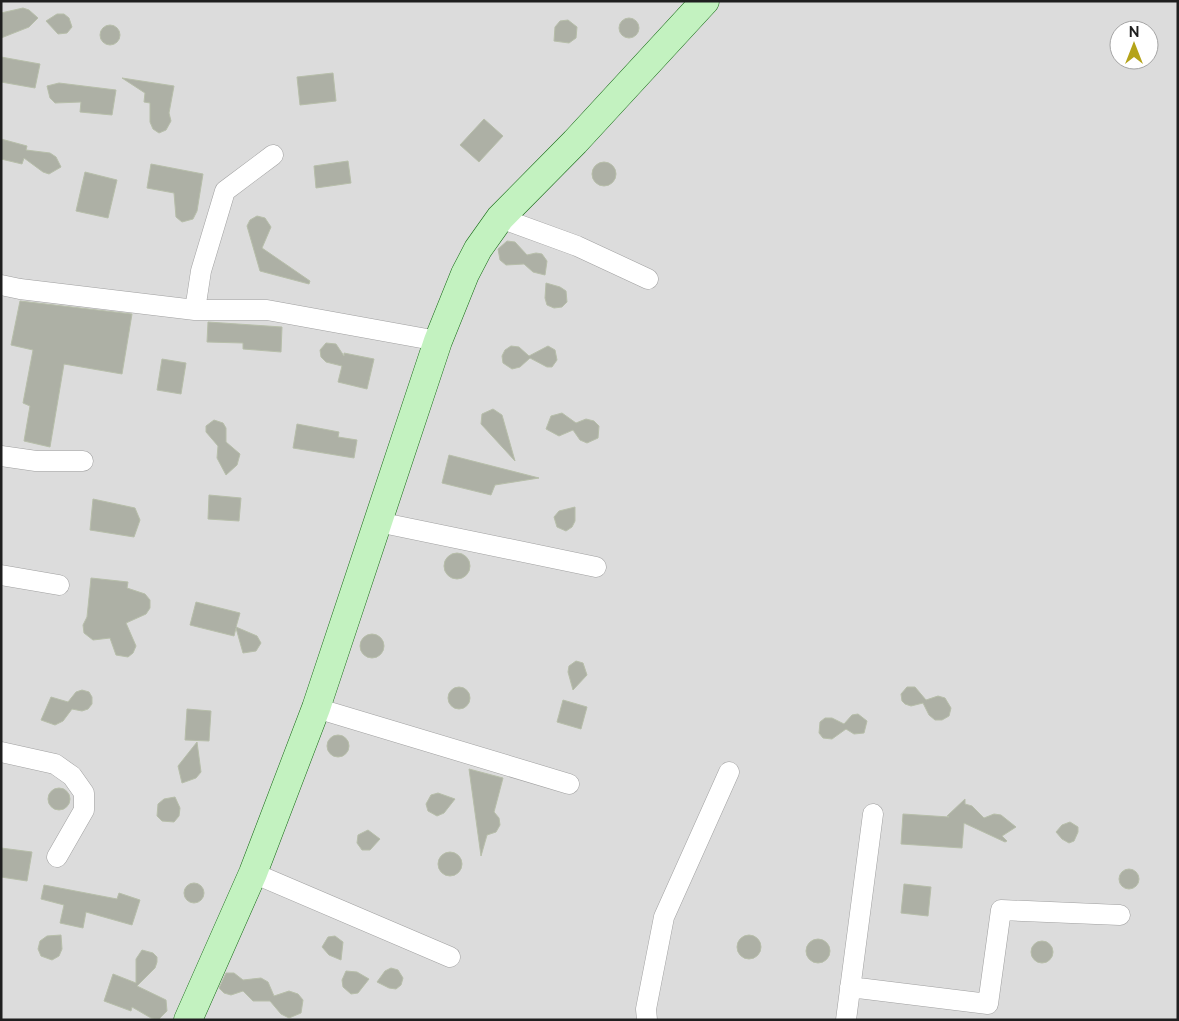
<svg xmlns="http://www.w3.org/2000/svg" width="1179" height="1021" font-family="Raleway,sans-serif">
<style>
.residential{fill:#dcdcdc;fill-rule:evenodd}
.building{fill:#adb0a5;stroke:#b7beaa}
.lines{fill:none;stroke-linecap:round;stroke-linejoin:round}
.street-casing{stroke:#a0a0a0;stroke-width:21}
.secondary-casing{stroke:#136912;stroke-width:29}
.street{stroke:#fff;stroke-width:20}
.secondary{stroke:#c3f2c0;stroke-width:28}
</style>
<rect width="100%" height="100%" fill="#eaeee6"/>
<path class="residential" d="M1,1H1178V1020H1ZM1119,30H1149V60H1119Z"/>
<path class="building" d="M23,8L29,10L38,18L29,27L1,38V13Z
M57,14H64L69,18L72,27L67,33L58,34L46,21Z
M619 28a10 10 0 1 1 20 0a10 10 0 1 1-20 0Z
M568,20L577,27L576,38L569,43L554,41L555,27L560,21Z
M100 35a10 10 0 1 1 20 0a10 10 0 1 1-20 0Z
M1,57L40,64L35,88L1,82Z
M333,73L336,101L300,105L297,77Z
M122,78L174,86L169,113L171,121L166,130L159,133L153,129L150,122V103L144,102L145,93Z
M59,83L116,90L112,115L80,112L81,102L55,103L50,98L47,86Z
M484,119L503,136L479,162L460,145Z
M1,139L27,146L26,150L50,153L56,157L61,167L49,174L43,172L24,158L22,164L1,159Z
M348,161L351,183L316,188L314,166Z
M592 174a12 12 0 1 1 24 0a12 12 0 1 1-24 0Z
M151,164L203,174L197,211L193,219L182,222L176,217L174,193L147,188Z
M85,172L117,180L108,218L76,211Z
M257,216L265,218L271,227L262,248L310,281L309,284L260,271L247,226L250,220Z
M507,241L515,242L527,255L536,253L542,254L547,261L545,275L533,272L524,264L506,265L500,260L498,249Z
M546,283L560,287L566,291L567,302L562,307L554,308L547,305L545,298Z
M20,301L132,314L122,374L64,364L50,447L24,441L30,406L23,403L33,350L11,345Z
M208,322L282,327L281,352L243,349V343L207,342Z
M326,343L336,344L344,356V353L374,359L367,389L338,382L342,366L326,362L321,357L320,350Z
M511,346L519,347L529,356L548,346L555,350L557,360L552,367H547L530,358L520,367L512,369L503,363L502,356L505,350Z
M162,359L186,363L181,394L157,390Z
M493,409L502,415L515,461L481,424L482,414Z
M562,413L576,423L586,419L594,421L599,426L598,438L587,443L580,440L573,430L559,436L546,429L551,416Z
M214,420L223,423L226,428V442L240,454L237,465L226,475L217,458L218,446L206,432V426Z
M297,424L339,432L338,437L357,440L354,458L293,448Z
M449,455L539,478L495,485L491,495L442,483Z
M209,495L241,498L239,521L208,519Z
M93,499L135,508L140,520L134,537L90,530Z
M575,507V521L572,527L566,531L557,527L554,517L559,511Z
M444 566a13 13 0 1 1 26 0a13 13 0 1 1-26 0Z
M91,578L128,582L127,588L145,594L150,600V608L146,614L126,623L136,646L133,653L128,657L116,655L110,638L93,640L84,633L83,625L87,617Z
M196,602L240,613L236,627L257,636L261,643L256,651L243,653L236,628L234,636L190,625Z
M360 646a12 12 0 1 1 24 0a12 12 0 1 1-24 0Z
M576,661L583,663L587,675L573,690L568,672L569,666Z
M448 698a11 11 0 1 1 22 0a11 11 0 1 1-22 0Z
M907,687H915L926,700L938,696L945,698L951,708L949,716L942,720H935L929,715L923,703L911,706L905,704L902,701L901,694Z
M82,690L89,692L92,697V704L88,709L82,711L72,709L63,721L55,725L41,720L51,697L68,702L76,692Z
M563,700L587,707L581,729L557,722Z
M187,709L211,711L209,741L185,740Z
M858,714L867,721L864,733L854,734L846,729L832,739L823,738L819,733L820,722L825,718H832L844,724L852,715Z
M327 746a11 11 0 1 1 22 0a11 11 0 1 1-22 0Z
M197,742L201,772L196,778L182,783L178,766Z
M469,769L503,778L494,812L499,818L500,825L496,832L487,835L481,856Z
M48 799a11 11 0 1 1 22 0a11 11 0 1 1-22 0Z
M438,793L455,799L444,813L437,816L428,811L426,804L431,795Z
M175,797L180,808L179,816L174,822L162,821L157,816L158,804L164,799Z
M965,799V804L972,806L984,818L994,814L1001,815L1016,827L1002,836L1007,841L1005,842L964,823L962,848L901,844L903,814L949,817L947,816Z
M1070,822L1078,827V832L1074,841L1069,843L1062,839L1056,832L1062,825Z
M368,830L380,839L370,850H362L357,843L358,835Z
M1,848L32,852L27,881L1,877Z
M438 864a12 12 0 1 1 24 0a12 12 0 1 1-24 0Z
M1119 879a10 10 0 1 1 20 0a10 10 0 1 1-20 0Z
M184 893a10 10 0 1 1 20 0a10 10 0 1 1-20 0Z
M904,884L931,887L928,916L901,913Z
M44,885L117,899L119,893L140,900L132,925L86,912L83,928L60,923L64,905L41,899Z
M61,935L62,949L59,956L52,960L41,956L38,949L40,941L47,936Z
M737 947a12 12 0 1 1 24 0a12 12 0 1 1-24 0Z
M335,936L343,942L341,960L329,955L322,947L328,937Z
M806 951a12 12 0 1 1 24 0a12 12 0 1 1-24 0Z
M1031 952a11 11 0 1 1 22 0a11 11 0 1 1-22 0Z
M142,950L153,953L157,957V962L155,968L137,986L166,1000L167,1011L159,1019L151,1018L132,1007L131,1011L104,1001L113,974L136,983V959Z
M391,968L398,970L403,978L401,985L396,989L389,988L377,982L385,971Z
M346,971L357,972L369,979L358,993L351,994L343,987L342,980Z
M226,973H234L243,980L261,978L268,982L274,996L289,991L298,994L303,1000L301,1013L289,1018L281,1014L270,1001H253L243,991L231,995L224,993L219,988Z"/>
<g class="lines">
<g class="street-casing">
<path id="street" d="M500,218L577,246L648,279
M1,285L20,289L195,310H267L438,341
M195,310L201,271L225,191L273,155
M1,456L36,461H83
M378,522L596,567
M1,575L59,585
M316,708L569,784
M1,752L55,764L72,776L84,793V810L57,857
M253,873L450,957
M850,987L988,1004L1001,910L1120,915
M647,1020L646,1009L664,917L729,772
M846,1020L873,814"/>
</g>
<g class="secondary-casing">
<path id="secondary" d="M188,1020L253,873L316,708L438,341L465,274L478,249L500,218L575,142L705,1"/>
</g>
<use href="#street" class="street"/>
<use href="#secondary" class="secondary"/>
</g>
<rect width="1179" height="1021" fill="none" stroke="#1f1f1f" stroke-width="5"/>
<g transform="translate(1134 45)"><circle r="24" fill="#ffffff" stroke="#a5a5a5"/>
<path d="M0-4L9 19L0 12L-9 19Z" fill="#b4a319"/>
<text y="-8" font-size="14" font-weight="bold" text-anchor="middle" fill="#1f1f1f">N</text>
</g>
</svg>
